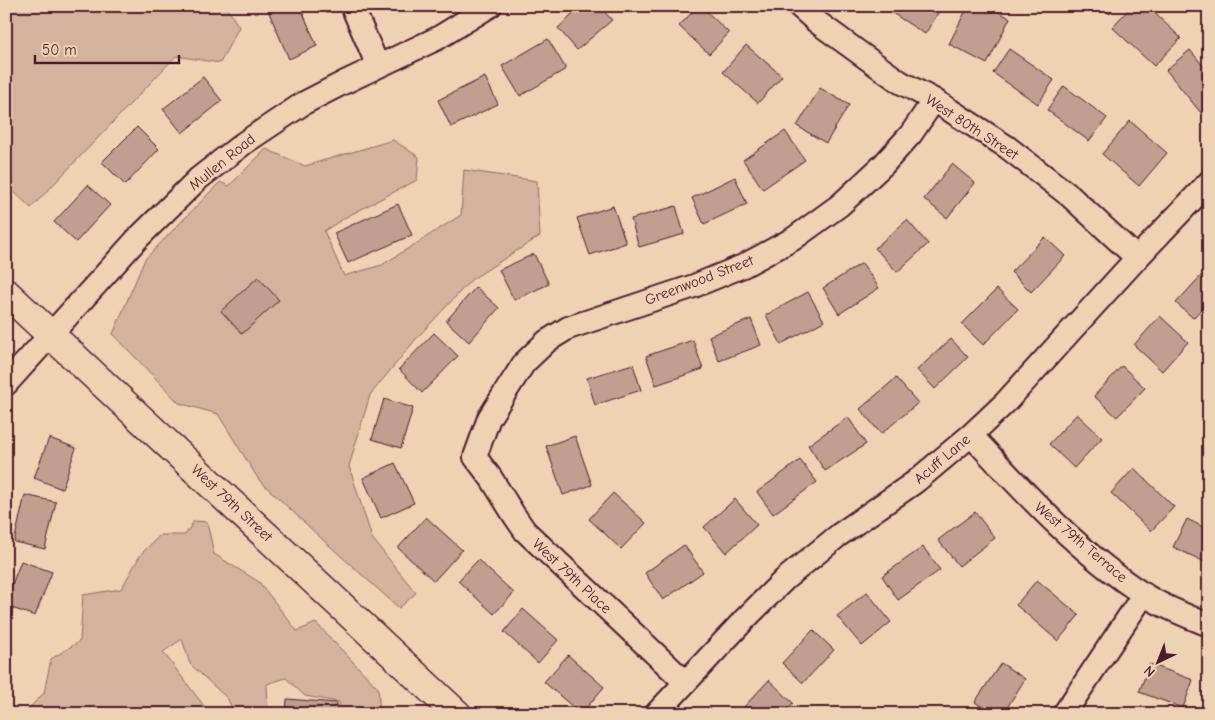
<svg xmlns="http://www.w3.org/2000/svg" width="1215" height="720" font-family="'Comic Neue',sans-serif">
<style>
.green{fill:#d2b49e;stroke:#8e6a64}
.building{fill:#bfa08e;stroke:#4a1f2b}
.lines{fill:none;stroke-linecap:round;stroke-linejoin:round}
.minor-casing{stroke:#4a1f2b;stroke-width:26}
.tertiary-casing{stroke:#4a1f2b;stroke-width:31}
.minor{stroke:#edd2b4;stroke-width:22}
.tertiary{stroke:#edd2b4;stroke-width:28}
.labels{text-anchor:middle;stroke-width:4;stroke-linejoin:round;paint-order:stroke}
.street-label{font-size:15px;fill:#4a1f2b;stroke:#edd2b4}
</style>
<rect width="100%" height="100%" fill="#edd2b4"/>
<filter id="ink" filterUnits="userSpaceOnUse"><feTurbulence type="fractalNoise" baseFrequency=".02" numOctaves="2"/><feDisplacementMap in="SourceGraphic" scale="10" xChannelSelector="R" yChannelSelector="G"/><feConvolveMatrix kernelMatrix="1 2 1 2 8 2 1 2 1" color-interpolation-filters="sRGB"/></filter>
<g filter="url(#ink)">
<path class="green" d="M6,6H226L239,27L220,63L176,56L31,208L6,184Z
M393,140L419,157L417,180L346,217L324,231L344,276L382,265L461,215L464,170L537,181L540,236L471,280L416,339L370,395L349,466L372,538L416,593L399,608L322,539L259,480L218,414L179,403L113,334L145,259L220,182L229,186L266,149L305,166Z
M194,521L207,522L214,554L259,582L297,631L316,623L378,688L380,714H340L339,702L305,696L286,678L267,684L268,714H234L228,699L190,664L182,639L163,652L210,714H23L44,693L51,659L80,641L83,595L121,589L141,554L160,535H185Z"/>
<path class="building" d="M271,6H300L317,46L289,59L267,8Z
M582,6H599L612,20L577,50L558,28Z
M698,6H701L729,33L709,54L679,26Z
M888,6H941L942,7L925,34L886,9Z
M968,6H987L1010,18L987,64L949,44Z
M1098,6H1115L1110,14Z
M1132,6H1147L1181,38L1154,66L1112,27Z
M548,39L566,69L520,96L502,66Z
M746,45L782,76L758,103L723,72Z
M1009,49L1054,80L1038,104L993,73Z
M1190,50L1209,73V107L1201,113L1166,70Z
M203,77L222,101L182,133L163,109Z
M485,77L498,104L451,127L438,100Z
M1064,86L1107,118L1089,141L1047,110Z
M820,88L849,105L826,143L797,126Z
M1130,121L1167,153L1139,186L1102,154Z
M137,127L159,149L125,185L102,162Z
M785,131L805,160L763,189L743,160Z
M952,164L975,183L947,218L924,199Z
M735,177L747,204L704,224L692,198Z
M88,185L110,205L76,242L54,222Z
M398,204L412,235L348,263L334,233Z
M613,206L626,243L590,255L577,218Z
M676,206L684,234L639,247L631,219Z
M907,220L928,244L897,272L875,248Z
M1045,237L1065,256L1031,292L1011,272Z
M534,254L549,284L514,300L499,270Z
M862,263L879,288L839,314L823,288Z
M1209,267V301L1193,318L1176,303Z
M258,277L279,300L242,334L221,311Z
M476,287L499,308L469,342L446,321Z
M997,289L1018,309L983,345L962,324Z
M808,292L824,321L781,344L766,315Z
M1160,316L1188,342L1162,371L1134,345Z
M751,319L761,345L719,361L709,336Z
M434,333L458,356L422,393L399,369Z
M951,339L968,357L935,389L917,370Z
M693,340L703,369L656,385L646,356Z
M633,364L641,390L595,405L587,378Z
M1122,366L1145,388L1117,417L1094,396Z
M896,378L918,403L881,434L860,409Z
M384,399L413,408L401,448L372,439Z
M1077,414L1102,438L1074,468L1049,444Z
M848,417L866,444L825,471L808,445Z
M575,436L592,485L563,495L546,446Z
M49,438L76,448L62,489L34,478Z
M800,460L817,482L773,514L757,492Z
M395,463L414,503L381,518L363,478Z
M1134,468L1174,507L1151,531L1111,493Z
M613,493L646,523L621,549L589,519Z
M25,495L56,502L45,549L14,542Z
M735,499L757,525L726,553L704,527Z
M975,512L995,538L959,566L938,540Z
M426,517L462,550L434,581L398,548Z
M1187,519L1209,530V564L1173,547Z
M684,545L703,572L663,600L645,573Z
M923,547L940,570L898,600L882,576Z
M478,560L514,593L494,614L458,581Z
M21,561L52,572L35,616L6,606V600Z
M1037,580L1079,615L1058,641L1016,605Z
M867,592L891,622L862,646L837,616Z
M523,609L558,640L538,663L504,632Z
M813,630L834,650L803,683L782,663Z
M568,655L604,687L581,714L544,682Z
M1001,663L1025,679L1003,714H992L975,702Z
M1150,664L1193,680L1183,708L1139,692Z
M769,680L793,703L783,714H747L742,709Z
M287,699L337,703L336,714H286Z"/>
<g class="lines">
<g class="minor-casing">
<path id="minor" d="M352,6L378,66
M799,6L817,22L861,54L900,82L934,100L1007,147L1070,196L1137,258
M6,384L138,238L198,179L244,143L304,103L343,83L438,38L490,6
M971,435C1024,492 1077,551 1143,594C1163,607 1187,616 1209,625
M685,682L525,531L514,515L491,478L475,457L489,418L524,363L547,341L568,328L694,286L743,266L793,239L840,205L883,165L911,134L934,100
M656,714L744,620L785,579L839,535L915,482L971,435L1005,403L1137,258L1209,182
M1064,714L1144,594"/>
</g>
<g class="tertiary-casing">
<path id="tertiary" d="M6,293L457,714"/>
</g>
<use href="#minor" class="minor"/>
<use href="#tertiary" class="tertiary"/>
</g>
</g>
<g class="labels">
<g class="street-label">
<text transform="translate(972 127) rotate(33)" y="5">West 80th Street</text>
<text transform="translate(222 162) rotate(-39)" y="5">Mullen Road</text>
<text transform="translate(699 280) rotate(-21)" y="5">Greenwood Street</text>
<text transform="translate(942 459) rotate(-40)" y="5">Acuff Lane</text>
<text transform="translate(232 503) rotate(43)" y="5">West 79th Street</text>
<text transform="translate(1081 542) rotate(40)" y="5">West 79th Terrace</text>
<text transform="translate(572 576) rotate(43)" y="5">West 79th Place</text>
</g>
</g>
<rect width="1215" height="720" fill="none" stroke="#edd2b4" stroke-width="25"/>
<rect x="12" y="12" width="1190" height="695" fill="none" stroke="#4a1f2b" stroke-width="2" filter="url(#ink)"/>
<g transform="translate(1158 662) rotate(223)" stroke="#edd2b4" stroke-width="4" paint-order="stroke">
<path d="M0-4L9 19L0 12L-9 19Z" fill="#4a1f2b"/>
<text y="-8" font-size="14" font-weight="bold" text-anchor="middle" fill="#4a1f2b">N</text>
</g>
<path d="M35 55v8h144v-8" fill="none" stroke="#4a1f2b" stroke-width="2.5"/>
<text x="42" y="55" font-size="15" fill="#4a1f2b" stroke="#edd2b4" stroke-width="4" paint-order="stroke">50 m</text>
</svg>
